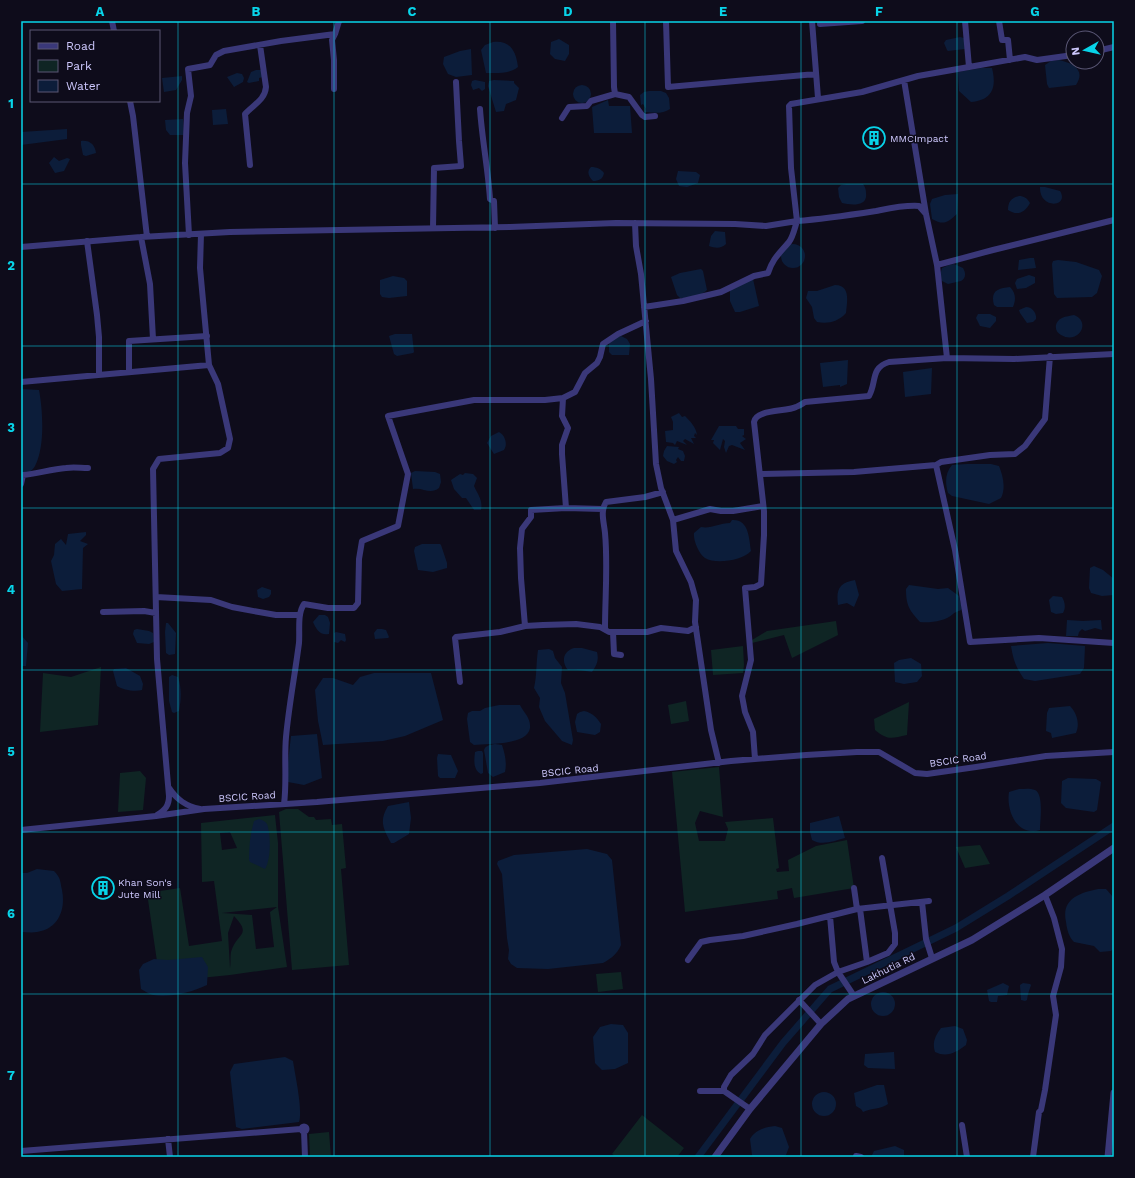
<svg xmlns="http://www.w3.org/2000/svg" width="1135" height="1178" font-family="'Work Sans',sans-serif">
<style>
.green{fill:#0f2524;fill-rule:evenodd}
.water{fill:#0c1d3a}
.lines{fill:none;stroke-linecap:round;stroke-linejoin:round}
.canal{stroke:#0c1d3a;stroke-width:7}
.minor{stroke:#3a3879;stroke-width:6}
.tertiary{stroke:#3a3879;stroke-width:7}
.grid{fill:none;stroke:#08d4e9;stroke-width:1;stroke-opacity:0.55}
.labels{text-anchor:middle;stroke-width:3;stroke-linejoin:round;paint-order:stroke}
.poi-label{font-size:10px;fill:#cdc8fd;stroke:#0e0c1b;text-anchor:start}
.street-label{font-size:10px;fill:#cdc8fd;stroke:#0e0c1b}
.neatline{fill:none;stroke:#08d4e9;stroke-width:1.5}
.grid-label{font-size:13px;text-anchor:middle;font-weight:bold;fill:#08d4e9}
</style>
<rect width="100%" height="100%" fill="#0e0c1b"/>
<path class="green" d="M836,621L838,635L792,658L784,635L752,643V640L767,631Z
M743,646L744,665L743,673L713,675L711,650Z
M101,667L98,725L40,732L43,673L71,677Z
M686,701L689,721L671,724L668,705Z
M909,702L907,735C892,738 888,741 875,730L874,719Z
M719,767L723,817L700,811L695,823L699,841H725L728,829L725,822L773,818L779,868L776,869L777,872L789,871L788,860L816,846L847,840L854,888L794,898L792,888L777,891L778,899L685,912L672,772Z
M140,771L146,778L143,810L118,812L120,773Z
M286,809H298L309,817H314L316,820L331,819L332,825L342,824L346,868L341,869L349,965L292,970L279,812Z
M275,815L278,843V907L287,967L230,975L160,982L147,893L180,888L189,946L222,941L214,881L202,882L201,823ZM230,832L237,848L222,850L220,833ZM277,907L270,912L274,947L256,949L252,915L222,913ZM234,916C253,936 236,933 231,952C230,957 231,963 230,968L228,933Z
M980,845L990,864L965,868L956,847Z
M621,972L623,989L598,992L596,974Z
M642,1115L684,1148L677,1157H616L612,1154Z
M329,1132L331,1157H310L309,1134Z"/>
<path class="water" d="M960,37L964,38L965,49L948,51L947,50L944,43L946,40Z
M559,39L569,45V54L565,61L555,59L550,54L551,42Z
M493,42C511,40 516,52 518,67C509,74 498,73 486,73L481,50L485,45Z
M471,49L472,75L456,77L448,74L443,64L444,57L460,51Z
M1059,60C1073,63 1086,70 1076,85L1049,88L1047,84L1045,65L1051,61Z
M981,68H992C997,88 992,100 971,102L959,91L958,72Z
M256,70H261L263,77L259,78V81L249,83L247,82L251,72Z
M237,73L242,74L244,78L243,82L234,87L227,77Z
M182,76V80L176,90L164,92L162,78Z
M475,80L485,82V89L482,91L479,88L473,90L471,85L472,81Z
M494,80L514,81V83L519,88L516,100L506,104L504,111L496,112L488,86L489,81Z
M573 94a9 9 0 1 1 18 0a9 9 0 1 1-18 0Z
M649,91H661L666,93L669,98L670,109C663,114 654,113 645,112L646,109L643,104L641,105L640,95L644,92Z
M608,100L609,106H630L632,133H594L592,107Z
M226,109L228,124L213,125L212,110Z
M183,119L184,135H170L166,130L165,120Z
M67,129V139L21,145V132Z
M81,141C90,140 95,145 96,153L86,156L83,155L81,145Z
M54,157L59,161L67,158L70,159L64,171L55,173L49,163Z
M591,167C597,167 601,169 604,173C603,179 599,181 593,181C589,177 586,172 591,167Z
M678,171L696,172L700,175L698,183L687,187L679,186L676,179Z
M846,184H863C865,187 866,189 866,193C868,207 851,205 842,203L839,197L838,188L841,185Z
M1040,187H1045L1060,191C1070,207 1039,210 1040,187Z
M958,194L957,214C948,222 944,226 932,219L930,204L932,199L945,195Z
M1019,196C1024,196 1027,198 1030,203C1025,213 1017,216 1008,210C1008,202 1011,198 1019,196Z
M715,231L725,232L726,244C721,249 715,248 709,246L711,236Z
M781 256a12 12 0 1 1 24 0a12 12 0 1 1-24 0Z
M1030,258H1034L1036,268L1018,270L1019,260Z
M1058,260L1076,262L1099,270L1102,276L1097,293L1092,297L1057,298L1054,294L1052,264L1053,261Z
M954,264L963,268C966,273 966,278 961,281L948,284L940,280V275L942,268L949,265Z
M701,269L703,271L707,290C702,296 689,298 680,298L677,295L671,277L680,273Z
M1029,275L1035,277V283L1026,288L1017,289L1015,283L1017,279Z
M393,276L404,278L407,281V296L389,298L382,297L380,294V280Z
M753,279L759,306L740,312H735L730,301V289Z
M835,285C851,285 847,302 846,313C838,322 828,324 817,322L814,318L812,307L806,298L808,291H817Z
M1010,287C1016,293 1016,300 1013,307H997L994,305C990,291 998,288 1010,287Z
M1026,307C1032,307 1037,313 1036,319L1033,322L1027,323L1020,313L1019,310Z
M978,314H990L996,317V321L990,328L980,326L976,318Z
M1074,315C1092,322 1078,345 1061,335C1053,331 1055,321 1062,318C1066,316 1070,316 1074,315Z
M395,334H412L414,352L413,353L397,356L394,354L389,336Z
M621,336L627,339L630,344L629,355H612L609,352V342L617,337Z
M848,360L847,384L840,387V385L823,387L820,363Z
M932,368L931,394L905,397L903,372Z
M21,389L39,390C43,411 45,447 35,466C34,468 31,471 29,473L21,474Z
M679,413L682,417L685,416C690,421 696,427 697,435L695,433L694,436L696,438H691L694,444L685,439L683,441L687,445L677,441L675,445L673,443L666,442L665,431L673,430V422L671,417Z
M719,426H736L738,429H744V435L742,436L746,439L740,443L745,450L732,445L729,446L726,453L724,447L725,441L723,439L720,450L713,443L714,440H711Z
M499,432C505,435 508,444 504,450L494,454L487,443L491,436Z
M667,446L679,447L678,449L683,451L685,456L684,461H681L678,457L676,460L677,462L674,464L667,461L663,456L664,451Z
M967,464H991L999,466C1003,476 1006,488 1001,498L989,504L952,496L948,493C945,483 945,473 952,465Z
M415,471L435,472L440,474L441,482L439,488C430,495 423,487 413,489L411,473Z
M465,473L473,474L477,478L474,486C478,495 483,500 481,510H474L466,498H462L454,489L451,480L460,474L463,475Z
M732,520C749,519 749,538 751,551C743,560 716,565 705,558C699,554 693,540 694,533L701,527C711,529 719,523 730,523Z
M86,532V535L80,541L88,544L83,548L82,589L62,591L56,584L51,561L54,555L55,544L61,539L66,545L68,534Z
M422,544H440L441,545L447,563V568L433,572L418,570L414,551L415,547Z
M1094,566L1103,570L1114,579V595L1102,596L1091,593L1089,588L1090,568Z
M855,580L859,595L854,607L847,603L838,605C836,589 839,583 855,580Z
M909,585L938,589L948,588L959,596L962,609C959,612 956,611 953,614C946,621 931,623 920,622C909,610 906,605 906,589Z
M262,587L271,590V594L269,597L263,599L258,597L257,590Z
M1053,596L1062,597C1065,602 1066,608 1063,613L1056,614L1051,612L1049,600Z
M319,615H325L328,617L330,623L329,634C320,636 316,629 313,622Z
M1067,620L1083,621L1101,620L1102,630L1095,628L1085,631L1082,629L1079,632L1078,636H1066Z
M166,623H168L176,633L175,654L169,655L166,653L165,632Z
M137,629L149,631L153,633L154,642L149,644L137,643L133,634L134,630Z
M377,629H382L386,630L389,637L388,638L375,639L374,633Z
M336,632L345,634L346,640L345,642L341,640L338,643L334,642V633Z
M21,635L28,643L26,666H21Z
M1048,643L1085,646L1084,668L1080,674L1035,681L1024,679C1016,668 1013,659 1011,646Z
M574,648H582L597,652C599,660 597,665 592,672C584,671 577,669 568,670C561,662 563,651 574,648Z
M549,649L553,651L555,658L562,667L561,683L565,693L573,740L572,745L562,741L545,721L539,707L540,698L534,688C537,675 536,663 538,650Z
M911,658L921,664L922,676L917,682L904,684L895,682L894,663L899,660Z
M126,668L140,676L143,684L142,690C135,692 123,690 117,686L113,671L114,669Z
M374,673H431L443,720L405,736L383,741L323,745L318,721L315,690L323,678H333L353,685L360,677Z
M172,675L178,677C182,689 181,700 179,711L174,713L172,712L169,701V677Z
M499,705H520C524,713 531,718 530,728C528,745 488,744 474,745L470,742L467,719L468,713L472,711H480L485,708Z
M1070,706C1077,713 1080,724 1076,733L1052,738L1051,733L1046,731L1047,713L1049,708Z
M584,711C593,713 596,717 601,724L600,732L595,735L577,732L575,722L577,714L580,712Z
M317,734L322,778L304,785L288,782V762L291,736Z
M495,744L502,745C505,754 507,763 505,772L493,777L488,773L484,750C486,745 490,745 495,744Z
M478,751H482L483,753V773L481,774C473,770 474,760 475,752Z
M438,754L451,755L458,771L455,778H440L438,776L437,758Z
M1068,778L1096,779L1101,782L1097,810L1094,812L1066,808L1061,803L1062,781Z
M1019,789C1024,789 1030,788 1035,790C1044,794 1040,821 1040,830C1017,837 1006,811 1009,792Z
M409,802L411,818L409,834L394,843H391C383,828 379,821 388,806Z
M839,816L845,838C834,841 822,846 812,840L810,832V823Z
M259,819C262,820 265,821 267,824C271,834 271,860 265,869L250,862L249,860C249,847 250,834 254,821Z
M587,849L607,854L612,860L621,945C617,954 612,958 603,963L548,969L517,968L511,964L508,959L509,950L507,938L502,874L497,864L498,861L514,855Z
M37,869L54,871C61,878 60,881 62,890C66,910 58,929 37,932C32,933 26,932 21,932V873H27Z
M1098,889H1106L1114,898V948L1111,951L1100,952L1094,946L1074,942C1069,937 1067,930 1066,922C1061,899 1079,893 1098,889Z
M202,957L208,967L207,985C193,992 169,998 153,995C149,994 145,991 141,989L139,970L143,964L154,959L168,960Z
M1003,983L1009,986L1007,995L998,996L997,1002H991L989,1001L987,990Z
M1023,983L1030,984L1031,985L1028,994L1027,1000L1025,1001L1021,1000L1020,985Z
M871 1004a12 12 0 1 1 24 0a12 12 0 1 1-24 0Z
M611,1024L623,1025L628,1033V1063L615,1069L602,1070L595,1063L593,1037L600,1027Z
M955,1026L963,1029L967,1040L966,1045C957,1052 947,1058 935,1052C932,1043 935,1036 941,1028Z
M894,1052L895,1069L868,1068L864,1065L865,1054Z
M285,1057L293,1061C295,1075 303,1110 299,1122L242,1129L236,1127L230,1072L234,1064Z
M877,1085H884L888,1104C882,1109 871,1108 863,1112L861,1109L856,1106L854,1093Z
M812 1104a12 12 0 1 1 24 0a12 12 0 1 1-24 0Z
M775,1126L782,1128L789,1147L786,1155L780,1157H754L752,1155L750,1139C755,1130 765,1127 775,1126Z
M895,1146L904,1150V1157H871L874,1151Z"/>
<g class="lines">
<path class="canal" d="M698,1157L783,1043L830,989L956,928L1008,896L1114,826"/>
<path class="minor" d="M112,21L114,31
M613,21L614,87L615,94L629,97L642,115L645,117L655,116
M666,21L668,87L816,74
M812,21L818,98
M965,21L969,67
M999,21L1002,40H1008L1010,60
M820,24L862,21
M1097,51L1114,47
M904,80L926,214L937,265L947,358
M334,89V60L332,40L335,34
M130,101L133,116L147,237
M480,109C482,139 488,169 490,199L494,201L495,228
M562,118L569,107L587,106L591,101L615,94
M250,165L245,114C253,105 265,100 266,87L260,45
M635,223L636,246L641,274L651,379L656,464L661,488L673,520L676,551L691,582L696,600L695,622L711,730L719,763
M433,228L434,168L461,166L459,141L456,82
M189,235L185,163L187,113L191,96L188,69L210,65L216,55L224,51L281,41L335,34L339,21
M141,237L150,284L153,339
M87,241L97,315L99,337V375
M21,247L141,237L230,232L510,227L616,223L735,224L766,226L797,221L791,168L789,106L791,104L862,92L918,76L969,67L1025,57L1037,60L1073,55
M937,265L993,250L1114,220
M644,307L683,301L721,292L754,276L768,273C773,258 779,254 789,242C793,237 795,227 797,221C824,219 850,215 876,211C891,208 904,205 919,206L926,214
M1050,356L1045,419L1025,446L1015,454L990,455L941,462L936,465L955,550L970,642L1039,638L1114,643
M129,372V341L207,336
M21,382L209,365
M563,398L562,416L568,428L562,445V454L566,508L602,509
M760,474L854,472L936,465
M21,484L23,475C37,474 51,469 66,468C73,467 81,468 88,468
M673,520L710,509L721,511H733L763,506
M156,597L211,600L232,607L259,612L276,615H300
M103,612L144,611L156,613
M525,626L521,578L520,548L522,529L531,517V510L566,508
M605,629C605,597 608,565 605,533C604,522 600,512 606,502L645,497L663,492
M613,632L614,654L621,655
M460,682L455,638L456,637L500,632L525,626L543,625L576,624L600,627L609,632H647L661,628L688,631L696,627
M755,759L753,732L745,712L742,696L751,660L745,588L755,587L761,584L764,535V511L754,422C756,409 786,412 796,407C799,406 802,404 805,402L869,396C877,382 870,368 889,362L947,358L1014,359L1114,354
M169,788C177,800 186,806 200,809
M284,804C287,782 284,759 286,737C289,705 295,674 299,643C300,631 297,614 304,604L328,608H354L358,603L359,559L362,541L398,526L408,474L388,416L474,400H545L563,398L575,392L585,373L597,363L600,357L603,344L618,334L646,321
M157,815C165,810 169,806 169,796L157,659L153,469L159,459L220,453L228,448L230,439L218,384L209,365L200,268L201,234
M21,830L156,816L204,809L317,802L540,783L731,761L806,755L857,752H879L915,773L927,774L976,767L1046,756L1114,752
M854,888L857,909
M922,902L926,939L932,958
M860,909L867,962
M830,916L834,962L838,972L854,996
M688,960L701,942L710,940L743,936L797,924L857,909L929,901
M799,1000L821,1024
M700,1091H724L750,1109
M724,1091V1087L731,1075L753,1054L765,1035L815,985L838,972L867,962L888,953L895,944V933L882,858
M962,1125L967,1157
M301.5 1129a2.5 2.5 0 1 1 5 0a2.5 2.5 0 1 1-5 0Z
M304,1131L305,1157
M168,1139L170,1157
M21,1151L301,1129
M856,1156L861,1157
M1033,1157L1039,1112L1041,1110L1045,1090L1056,1015L1053,996L1061,967L1062,949L1054,918L1045,895"/>
<path class="tertiary" d="M715,1157L750,1109L821,1024L848,999L972,940L1045,895L1114,848
M1108,1157L1114,1093"/>
</g>
<path class="grid" d="M178,21V1157M334,21V1157M490,21V1157M645,21V1157M801,21V1157M957,21V1157M21,184H1114M21,346H1114M21,508H1114M21,670H1114M21,832H1114M21,994H1114"/>
<defs>
<g id="building-ring" transform="scale(1.15)"><circle r="9.5" fill="#0e0c1b" stroke="#08d4e9" stroke-width="1.5"/><path d="M-4-6H4V6H1V3H-1V6H-4ZM-2.5-4.3h1.7v1.8h-1.7ZM.8-4.3h1.7v1.8H.8ZM-2.5-1h1.7V.8h-1.7ZM.8-1h1.7V.8H.8Z" fill="#08d4e9"/></g>
</defs>
<g fill-rule="evenodd">
<use href="#building-ring" x="874" y="138"/>
<use href="#building-ring" x="103" y="888"/>
</g>
<g class="labels">
<g class="poi-label">
<text x="890" y="142">MMCImpact</text>
<text x="118" y="886">Khan Son's<tspan x="118" dy="12">Jute Mill</tspan></text>
</g>
<g class="street-label">
<text transform="translate(958 759) rotate(-8)" y="4">BSCIC Road</text>
<text transform="translate(570 770) rotate(-6)" y="4">BSCIC Road</text>
<text transform="translate(247 796) rotate(-4)" y="4">BSCIC Road</text>
<text transform="translate(888 968) rotate(-26)" y="4">Lakhutia Rd</text>
</g>
</g>
<rect width="1135" height="1178" fill="none" stroke="#0e0c1b" stroke-width="44"/>
<rect x="30" y="30" width="130" height="72" fill="#0e0c1b" stroke="#5a5775"/>
<rect x="38" y="43" width="20" height="6" fill="#3a3879" stroke="#5a5775"/>
<text x="66" y="50" font-size="12" fill="#cdc8fd">Road</text>
<rect x="38" y="60" width="20" height="12" fill="#0f2524" stroke="#5a5775"/>
<text x="66" y="70" font-size="12" fill="#cdc8fd">Park</text>
<rect x="38" y="80" width="20" height="12" fill="#0c1d3a" stroke="#5a5775"/>
<text x="66" y="90" font-size="12" fill="#cdc8fd">Water</text>
<g transform="translate(1085 50) rotate(262)"><circle r="19" fill="#0e0c1b" stroke="#5a5775"/>
<path d="M0-3L7 15L0 10L-7 15Z" fill="#08d4e9"/>
<text y="-6" font-size="11" font-weight="bold" text-anchor="middle" fill="#cdc8fd">N</text>
</g>
<rect x="22" y="22" width="1091" height="1134" class="neatline"/>
<g class="grid-label">
<text x="100" y="16">A</text>
<text x="256" y="16">B</text>
<text x="412" y="16">C</text>
<text x="568" y="16">D</text>
<text x="723" y="16">E</text>
<text x="879" y="16">F</text>
<text x="1035" y="16">G</text>
<text x="11" y="108">1</text>
<text x="11" y="270">2</text>
<text x="11" y="432">3</text>
<text x="11" y="594">4</text>
<text x="11" y="756">5</text>
<text x="11" y="918">6</text>
<text x="11" y="1080">7</text>
</g>
</svg>
